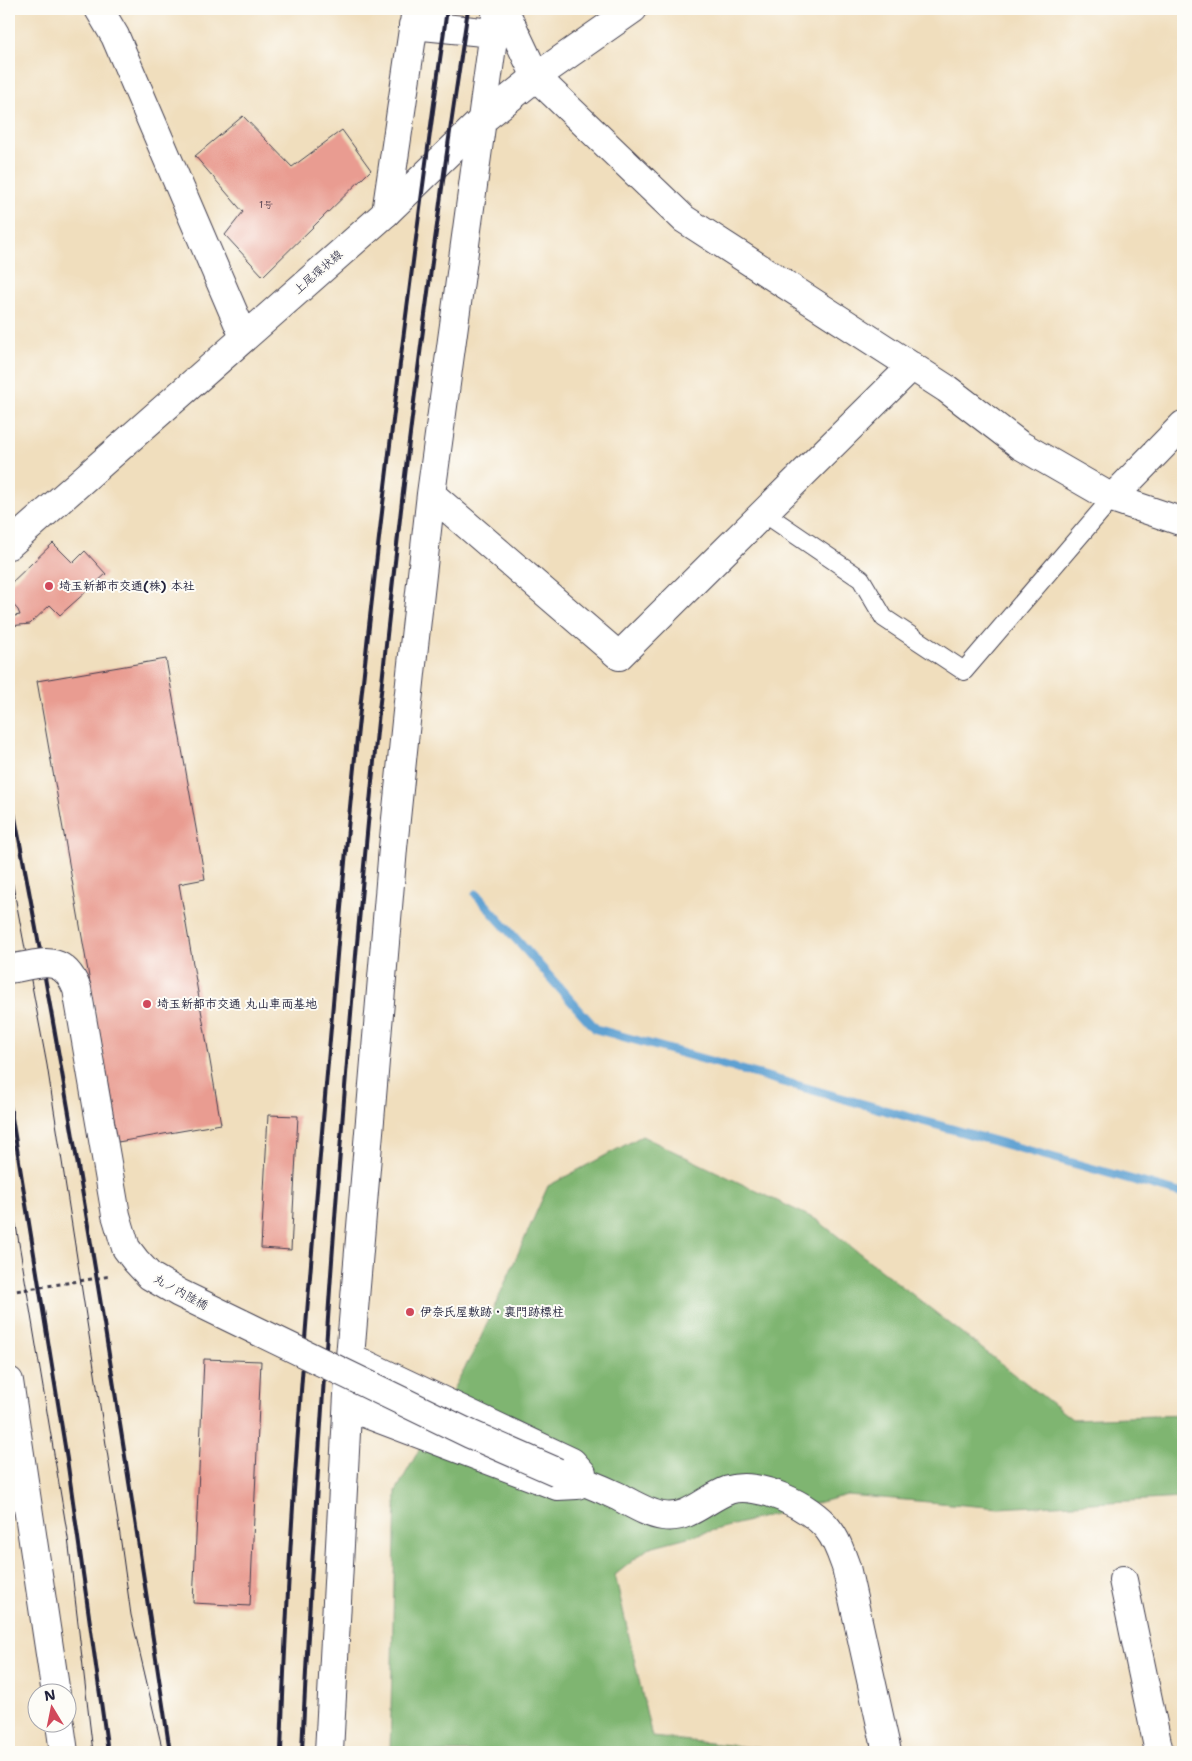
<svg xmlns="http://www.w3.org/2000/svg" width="1192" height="1761" font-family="'Shantell Sans','Klee One',sans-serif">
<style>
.forest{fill:#7fb571;stroke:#506c56}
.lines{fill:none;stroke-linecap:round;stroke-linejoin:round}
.stream{stroke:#5ea1d2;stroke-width:9}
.building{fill:#e99c91}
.service-casing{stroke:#413e4e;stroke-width:20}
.minor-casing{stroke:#413e4e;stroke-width:30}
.secondary-casing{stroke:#413e4e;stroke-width:30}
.path{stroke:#413e4e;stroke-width:3;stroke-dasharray:4 4;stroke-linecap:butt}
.service{stroke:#fff;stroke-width:18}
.minor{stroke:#fff;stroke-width:28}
.secondary{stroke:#fff;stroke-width:28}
.tram{stroke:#22223b;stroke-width:1}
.rail{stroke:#22223b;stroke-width:4}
.minor-bridge-casing{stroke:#413e4e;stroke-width:30;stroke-linecap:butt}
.minor-bridge{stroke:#fff;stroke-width:28}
.poi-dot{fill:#d1495b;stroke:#fdfcf7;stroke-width:2}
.labels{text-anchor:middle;stroke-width:4;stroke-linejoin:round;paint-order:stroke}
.number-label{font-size:10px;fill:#544050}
.street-label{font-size:12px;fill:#22223b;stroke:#fdfcf7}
.poi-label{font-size:12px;font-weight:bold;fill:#22223b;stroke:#fdfcf7;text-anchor:start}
</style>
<rect width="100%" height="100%" fill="#fdfcf7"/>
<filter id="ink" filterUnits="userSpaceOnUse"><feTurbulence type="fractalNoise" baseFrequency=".02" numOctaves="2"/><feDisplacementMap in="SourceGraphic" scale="10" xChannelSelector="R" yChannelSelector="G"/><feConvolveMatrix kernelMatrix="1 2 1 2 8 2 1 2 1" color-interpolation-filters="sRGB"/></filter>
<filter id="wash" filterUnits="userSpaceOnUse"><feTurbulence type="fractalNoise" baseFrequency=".0096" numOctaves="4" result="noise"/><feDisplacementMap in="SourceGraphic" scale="20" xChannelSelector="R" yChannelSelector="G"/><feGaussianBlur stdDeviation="1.12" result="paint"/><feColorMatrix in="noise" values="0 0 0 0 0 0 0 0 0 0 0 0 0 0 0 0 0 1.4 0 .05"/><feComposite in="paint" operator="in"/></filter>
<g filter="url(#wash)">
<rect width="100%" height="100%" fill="#f0debd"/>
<path class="forest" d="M642,1136L817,1220L1072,1419L1183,1415V1498L999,1508L847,1495L650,1547L615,1575L652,1737L796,1752H390L396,1491L477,1346L548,1186Z"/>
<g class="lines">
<path class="stream" d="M476,894L596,1029L1183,1194"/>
</g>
<g id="blocks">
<path class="building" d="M243,116L292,167L342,130L371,170L263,276L225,235L243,212L195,156Z
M53,543L73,563L85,551L106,574L60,615L50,605L30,624L9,626V617L20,615L18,610L9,600V585Z
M166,659L205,879L179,884L221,1124L118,1142L37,681Z
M268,1115L298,1116L291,1250L261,1248Z
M204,1359L261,1361L250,1606L193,1603Z"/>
</g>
</g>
<g filter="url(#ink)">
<use href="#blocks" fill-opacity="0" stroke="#413e4e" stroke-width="1"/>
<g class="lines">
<g class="service-casing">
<path id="service" d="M764,513L861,579L884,618L964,671L1112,498"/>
</g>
<g class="minor-casing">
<path id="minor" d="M99,9L115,36L244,337
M504,9L536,77L684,219L947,389L1020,445L1112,498L1183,522
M413,25L493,33
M386,213L416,9
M431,494L619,656L912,366
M1112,498L1183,425
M350,1357L572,1462L582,1473
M9,1381L56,1694
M348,1407L557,1486L577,1485
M557,1472C578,1479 598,1487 617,1496C631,1503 648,1514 663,1516C689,1520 706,1498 729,1490C758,1481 811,1506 828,1529C837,1540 841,1553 846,1567L887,1752
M1123,1580L1159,1752
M60,1724L64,1752
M329,1752L350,1357L393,848L411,673L431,494L497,9"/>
</g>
<g class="secondary-casing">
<path id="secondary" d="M9,545L386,213L481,121L536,77L633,9"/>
</g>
<path class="path" d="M9,1292L111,1276"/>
<use href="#service" class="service"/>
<use href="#minor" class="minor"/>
<use href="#secondary" class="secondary"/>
<path class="tram" d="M9,864L47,1065L119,1528L131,1615L163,1752
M9,1183L68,1538L93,1752"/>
<path class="rail" d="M9,787C72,1107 122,1430 170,1752
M9,1099L67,1459L108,1752
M281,1752C288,1529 307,1307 326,1085C335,985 342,886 352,787C378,527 411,267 447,9
M302,1752C308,1617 317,1483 326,1348C351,970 386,593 438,218C447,148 458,78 468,9"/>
<g class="minor-bridge-casing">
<path id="minor-bridge" d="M9,969C41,964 62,952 77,989L116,1215L126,1248L136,1261L150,1276L179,1293L470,1434L557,1472"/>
</g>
<use href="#minor-bridge" class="minor-bridge"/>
</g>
</g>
<g class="poi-dot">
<circle cx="49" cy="586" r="5"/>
<circle cx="147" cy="1004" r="5"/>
<circle cx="410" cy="1312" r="5"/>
</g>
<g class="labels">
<g class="number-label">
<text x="266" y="208">1号</text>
</g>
<g class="street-label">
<text transform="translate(318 272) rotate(-41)" y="4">上尾環状線</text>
<text transform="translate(181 1292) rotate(29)" y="4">丸ノ内陸橋</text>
</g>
<g class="poi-label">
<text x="59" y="590">埼玉新都市交通(株) 本社</text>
<text x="157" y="1008">埼玉新都市交通 丸山車両基地</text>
<text x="420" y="1316">伊奈氏屋敷跡・裏門跡標柱</text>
</g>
</g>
<rect width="1192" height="1761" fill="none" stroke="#fdfcf7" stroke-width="30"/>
<g transform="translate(52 1708) rotate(350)"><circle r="24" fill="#fdfcf7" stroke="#a5a5ac"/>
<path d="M0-4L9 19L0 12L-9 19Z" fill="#d1495b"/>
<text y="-8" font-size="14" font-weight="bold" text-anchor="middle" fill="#22223b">N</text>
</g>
</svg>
